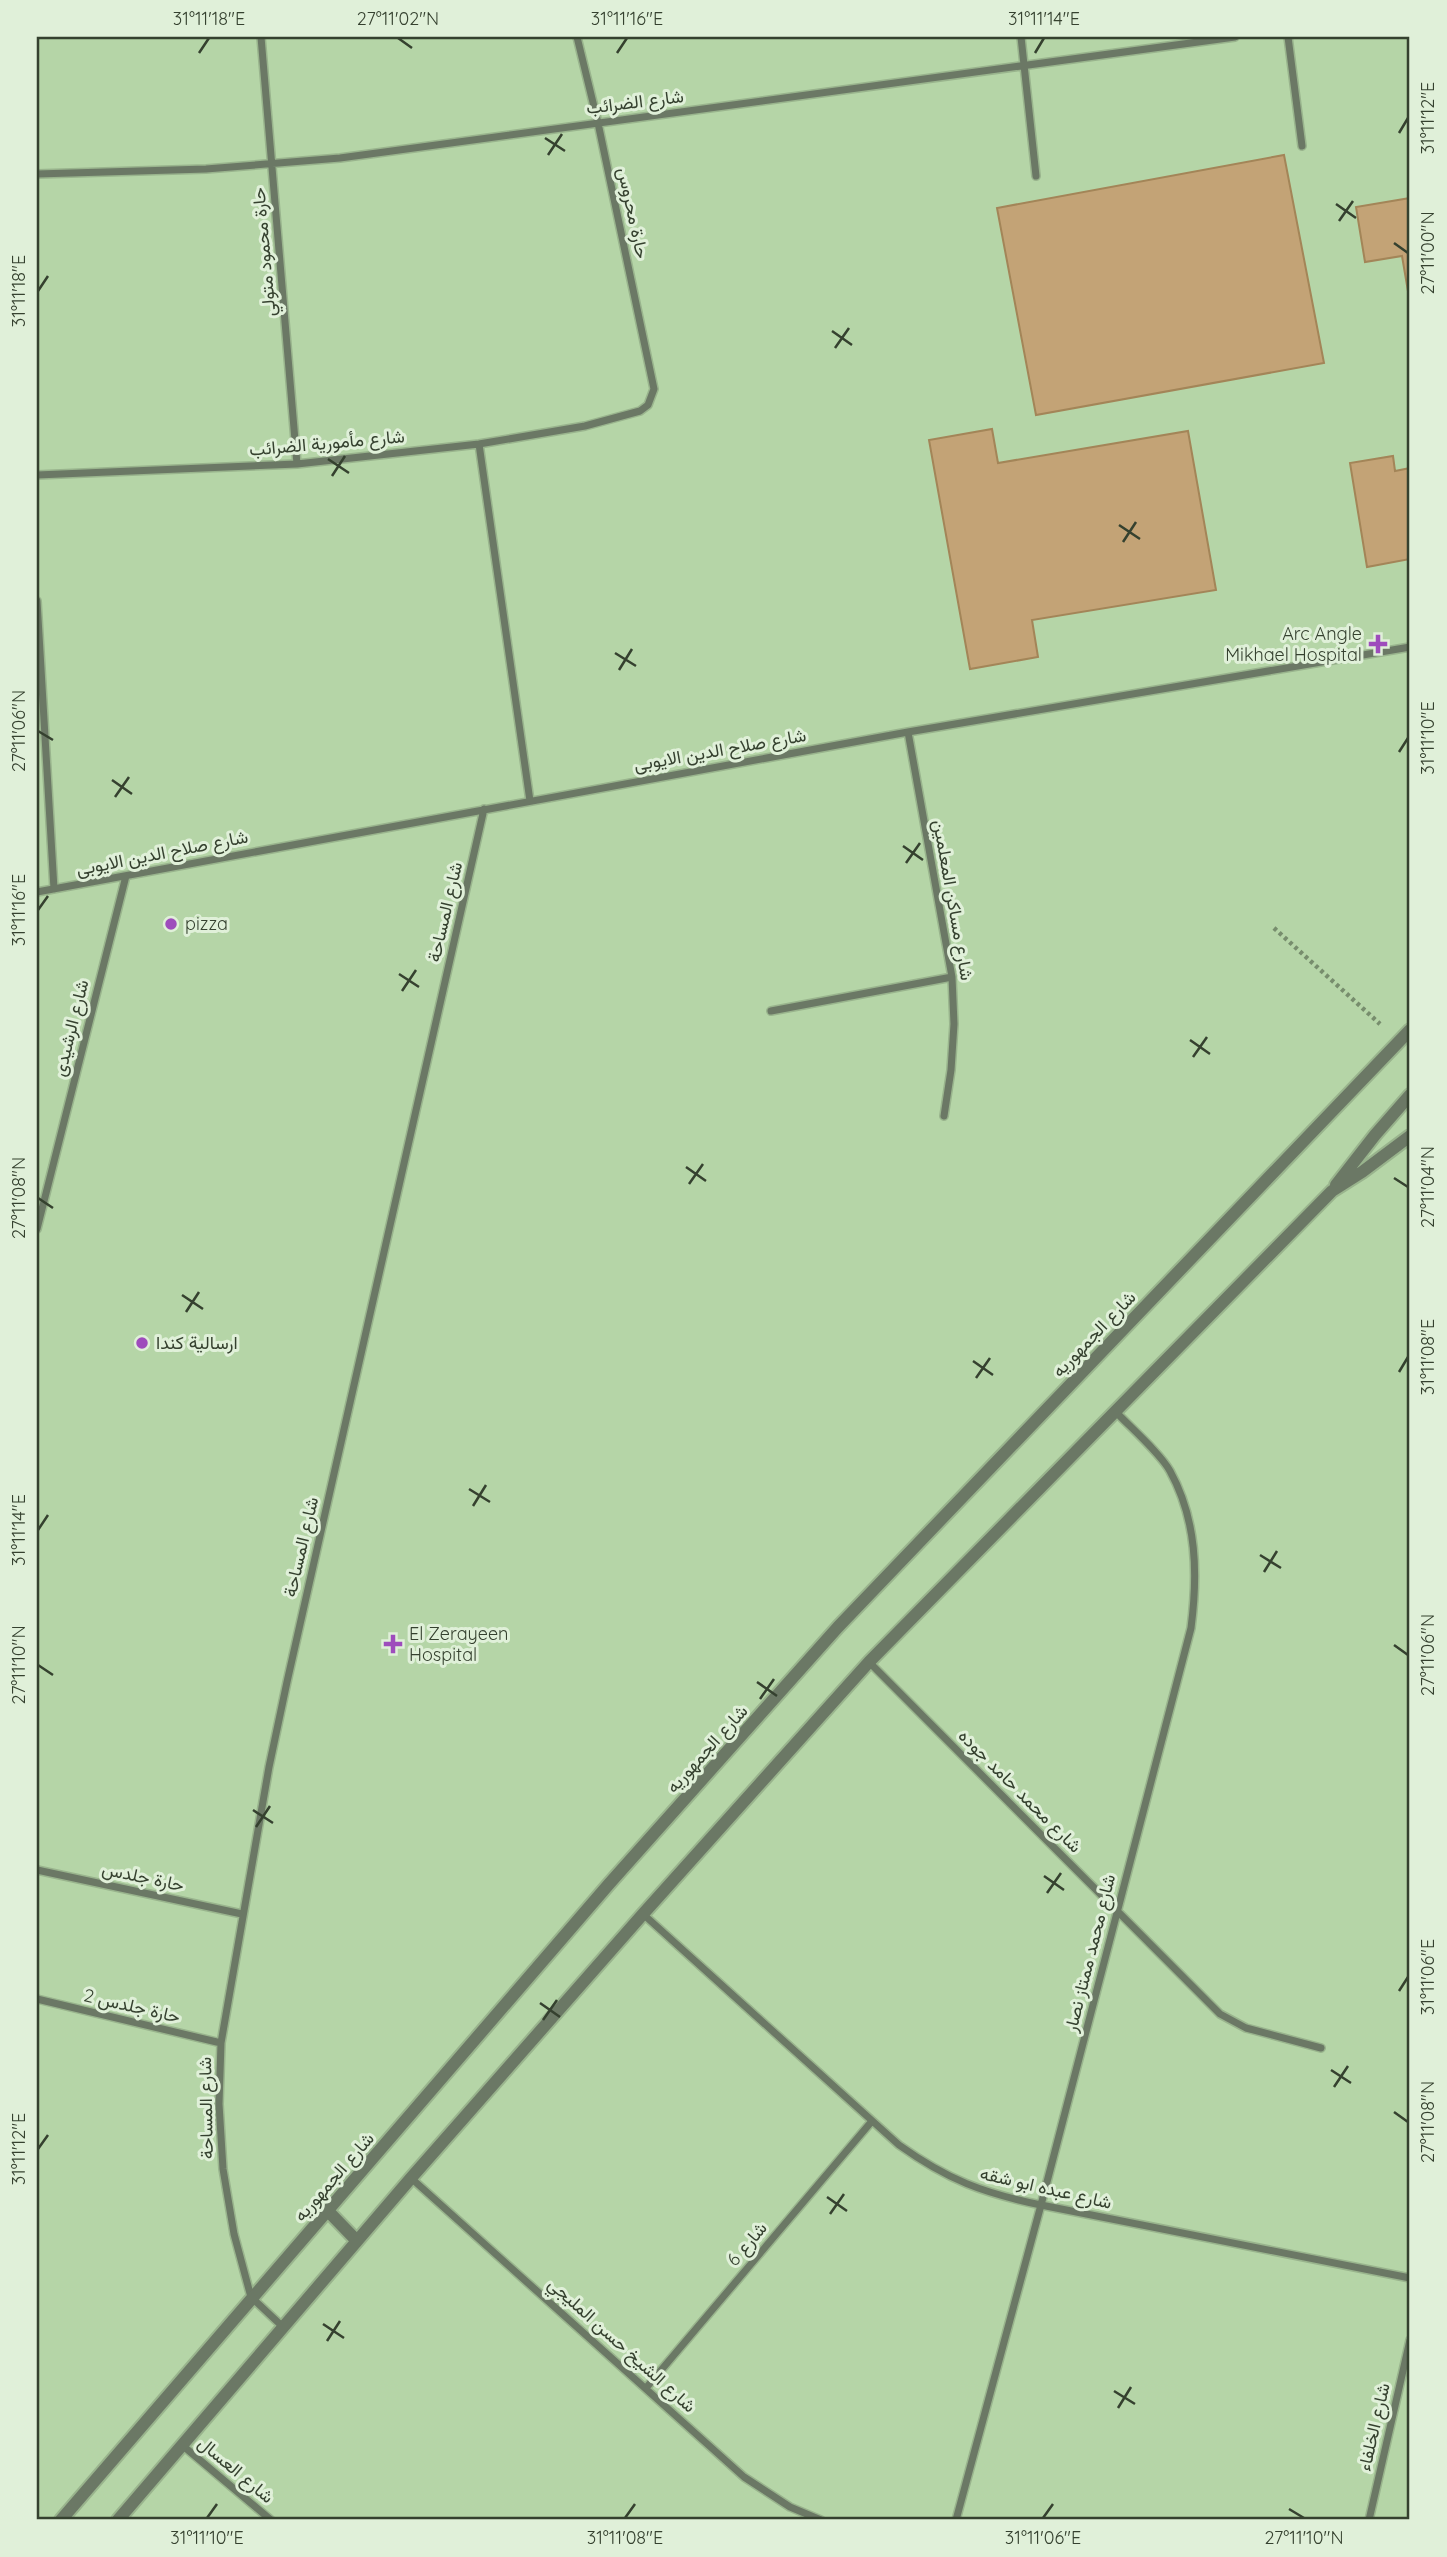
<svg xmlns="http://www.w3.org/2000/svg" width="1447" height="2557" font-family="Quicksand,Vazirmatn,sans-serif">
<style>
.building{fill:#c3a376;stroke:#a38558;stroke-width:2}
.lines{fill:none;stroke-linecap:round;stroke-linejoin:round}
.minor-casing{stroke:#99b48d;stroke-width:10}
.tertiary-casing{stroke:#99b48d;stroke-width:16}
.path{stroke:#778d6d;stroke-width:4.5;stroke-dasharray:3.5 3.5;stroke-linecap:butt}
.minor{stroke:#6b7865;stroke-width:7}
.tertiary{stroke:#6b7865;stroke-width:12}
.ticks{fill:none;stroke:#35412f;stroke-width:2.5}
.poi-dot{fill:#9e4cbc;stroke:#e0f0d9;stroke-width:2.5}
.labels{text-anchor:middle;stroke-width:6;stroke-linejoin:round;paint-order:stroke}
.street-label{font-size:18px;fill:#35412f;stroke:#e0f0d9}
.poi-label{font-size:18px;fill:#35412f;stroke:#e0f0d9;text-anchor:start}
.neatline{fill:none;stroke:#35412f;stroke-width:2.5}
.ticks-label{font-size:18px;text-anchor:middle;fill:#35412f}
</style>
<rect width="100%" height="100%" fill="#b5d5a7"/>
<path class="building" d="M1284,155L1324,363L1036,415L997,208Z
M1410,198V303L1402,256L1365,262L1356,207Z
M992,429L998,463L1188,431L1216,590L1032,620L1038,657L970,669L929,440Z
M1393,456L1395,471L1410,468V559L1367,567L1350,463Z"/>
<g class="lines">
<g class="minor-casing">
<path id="minor" d="M261,37L297,464
M1021,37L1036,176
M1288,37L1302,146
M37,174L206,169L340,158L1235,37
M479,444L530,801
M37,475L297,464L479,444L585,426L640,411L648,405L654,389L598,123L577,37
M37,601L54,889
M908,732L952,977L954,1024L951,1070L944,1116
M37,892L908,732L1410,647
M771,1011L952,977
M37,1229L126,876
M869,1662L1220,2014L1246,2028L1321,2048
M37,1870L242,1914
M643,1914L899,2145C948,2180 983,2193 1041,2205L1410,2278
M37,1999L221,2043
M411,2178L744,2477L790,2507L821,2520
M283,2327L251,2297L234,2234L223,2169L219,2104L221,2043L269,1767L287,1682L484,809
M646,2388L872,2121
M182,2445L271,2520
M956,2520L1041,2205L1191,1628C1198,1574 1197,1520 1170,1471C1160,1453 1130,1427 1115,1411
M1369,2520L1410,2340"/>
</g>
<g class="tertiary-casing">
<path id="tertiary" d="M1336,1185L1375,1135L1410,1095
M328,2211L357,2241
M61,2520L609,1884L838,1627L1410,1030
M118,2520L411,2178L643,1914L869,1662L1332,1191L1362,1172L1410,1136"/>
</g>
<path class="path" d="M1274,928L1380,1024"/>
<use href="#minor" class="minor"/>
<use href="#tertiary" class="tertiary"/>
</g>
<path class="ticks" d="M398,38L412,48M199,53L209,38M617,53L627,38M1035,53L1044,38M1399,133L1408,118M545,138L565,151M548,155L562,134M1336,204L1356,218M1339,221L1353,201M1394,243L1408,253M38,291L48,276M832,331L852,345M835,348L849,328M328,459L349,473M332,476L345,456M1119,525L1140,539M1123,542L1136,522M615,653L636,666M619,670L632,649M38,731L53,740M1399,752L1408,738M112,780L132,794M115,797L129,777M903,846L923,860M906,863L920,843M38,910L48,896M399,974L419,987M402,991L416,970M1190,1040L1210,1054M1193,1057L1207,1037M686,1167L706,1181M1394,1178L1408,1187M689,1184L703,1164M38,1198L53,1208M182,1295L203,1309M186,1312L199,1292M973,1361L993,1375M1399,1372L1408,1357M976,1378L990,1358M469,1489L490,1502M473,1506L486,1485M38,1530L48,1515M1260,1555L1281,1568M1264,1572L1277,1551M1394,1645L1408,1655M38,1665L53,1675M757,1682L777,1696M760,1699L774,1679M253,1810L273,1823M256,1827L270,1806M1044,1876L1064,1890M1047,1893L1061,1873M1399,1991L1408,1977M540,2003L560,2017M543,2020L557,2000M1331,2070L1351,2083M1334,2087L1348,2066M1394,2112L1408,2122M38,2149L48,2135M827,2197L847,2211M830,2214L844,2194M323,2324L344,2338M327,2341L340,2321M1114,2391L1135,2404M1118,2408L1131,2387M1289,2509L1304,2518M207,2518L217,2504M625,2518L635,2504M1043,2518L1053,2504"/>
<g class="poi-dot">
<path d="M1374.5 633.5h7v7h7v7h-7v7h-7v-7h-7v-7h7z"/>
<circle cx="171" cy="924" r="7"/>
<circle cx="142" cy="1343" r="7"/>
<path d="M389.5 1633.5h7v7h7v7h-7v7h-7v-7h-7v-7h7z"/>
</g>
<g class="labels">
<g class="street-label">
<text transform="translate(635 102) rotate(-7)" y="6">شارع الضرائب</text>
<text transform="translate(633 213) rotate(78)" y="6">حارة محروس</text>
<text transform="translate(264 252) rotate(-95)" y="6">حارة محمود متولي</text>
<text transform="translate(327 443) rotate(-5)" y="6">شارع مأمورية الضرائب</text>
<text transform="translate(720 750) rotate(-10)" y="6">شارع صلاح الدين الايوبى</text>
<text transform="translate(162 853) rotate(-11)" y="6">شارع صلاح الدين الايوبى</text>
<text transform="translate(953 900) rotate(80)" y="6">شارع مساكن المعلمين</text>
<text transform="translate(445 912) rotate(-77)" y="6">شارع المساحة</text>
<text transform="translate(71 1028) rotate(-76)" y="6">شارع الرشيدى</text>
<text transform="translate(1094 1334) rotate(-46)" y="6">شارع الجمهوريه</text>
<text transform="translate(301 1547) rotate(-77)" y="6">شارع المساحة</text>
<text transform="translate(707 1749) rotate(-48)" y="6">شارع الجمهوريه</text>
<text transform="translate(1020 1791) rotate(45)" y="6">شارع محمد حامد جوده</text>
<text transform="translate(143 1877) rotate(12)" y="6">حارة جلدس</text>
<text transform="translate(1090 1953) rotate(-76)" y="6">شارع محمد ممتاز نصار</text>
<text transform="translate(132 2006) rotate(13)" y="6">حارة جلدس 2</text>
<text transform="translate(206 2108) rotate(-91)" y="6">شارع المساحة</text>
<text transform="translate(334 2177) rotate(-49)" y="6">شارع الجمهوريه</text>
<text transform="translate(1046 2188) rotate(13)" y="6">شارع عبده ابو شقه</text>
<text transform="translate(747 2244) rotate(-50)" y="6">شارع 6</text>
<text transform="translate(622 2345) rotate(42)" y="6">شارع الشيخ حسن المليجي</text>
<text transform="translate(1374 2427) rotate(-77)" y="6">شارع الخلفاء</text>
<text transform="translate(236 2470) rotate(40)" y="6">شارع العسال</text>
</g>
<g class="poi-label">
<text x="1362" y="640" text-anchor="end">Arc Angle<tspan x="1362" dy="21">Mikhael Hospital</tspan></text>
<text x="185" y="930">pizza</text>
<text x="156" y="1349">ارسالية كندا</text>
<text x="409" y="1640">El Zerayeen<tspan x="409" dy="21">Hospital</tspan></text>
</g>
</g>
<rect width="1447" height="2557" fill="none" stroke="#e0f0d9" stroke-width="77"/>
<rect x="38" y="38" width="1370" height="2480" class="neatline"/>
<g class="ticks-label">
<text x="209" y="25">31°11'18"E</text>
<text x="398" y="25">27°11'02"N</text>
<text x="627" y="25">31°11'16"E</text>
<text x="1044" y="25">31°11'14"E</text>
<text transform="translate(1428 118) rotate(-90)" y="6">31°11'12"E</text>
<text transform="translate(1428 253) rotate(-90)" y="6">27°11'00"N</text>
<text transform="translate(19 291) rotate(-90)" y="6">31°11'18"E</text>
<text transform="translate(19 731) rotate(-90)" y="6">27°11'06"N</text>
<text transform="translate(1428 738) rotate(-90)" y="6">31°11'10"E</text>
<text transform="translate(19 910) rotate(-90)" y="6">31°11'16"E</text>
<text transform="translate(1428 1187) rotate(-90)" y="6">27°11'04"N</text>
<text transform="translate(19 1198) rotate(-90)" y="6">27°11'08"N</text>
<text transform="translate(1428 1357) rotate(-90)" y="6">31°11'08"E</text>
<text transform="translate(19 1530) rotate(-90)" y="6">31°11'14"E</text>
<text transform="translate(1428 1655) rotate(-90)" y="6">27°11'06"N</text>
<text transform="translate(19 1665) rotate(-90)" y="6">27°11'10"N</text>
<text transform="translate(1428 1977) rotate(-90)" y="6">31°11'06"E</text>
<text transform="translate(1428 2122) rotate(-90)" y="6">27°11'08"N</text>
<text transform="translate(19 2149) rotate(-90)" y="6">31°11'12"E</text>
<text x="207" y="2544">31°11'10"E</text>
<text x="625" y="2544">31°11'08"E</text>
<text x="1043" y="2544">31°11'06"E</text>
<text x="1304" y="2544">27°11'10"N</text>
</g>
</svg>
